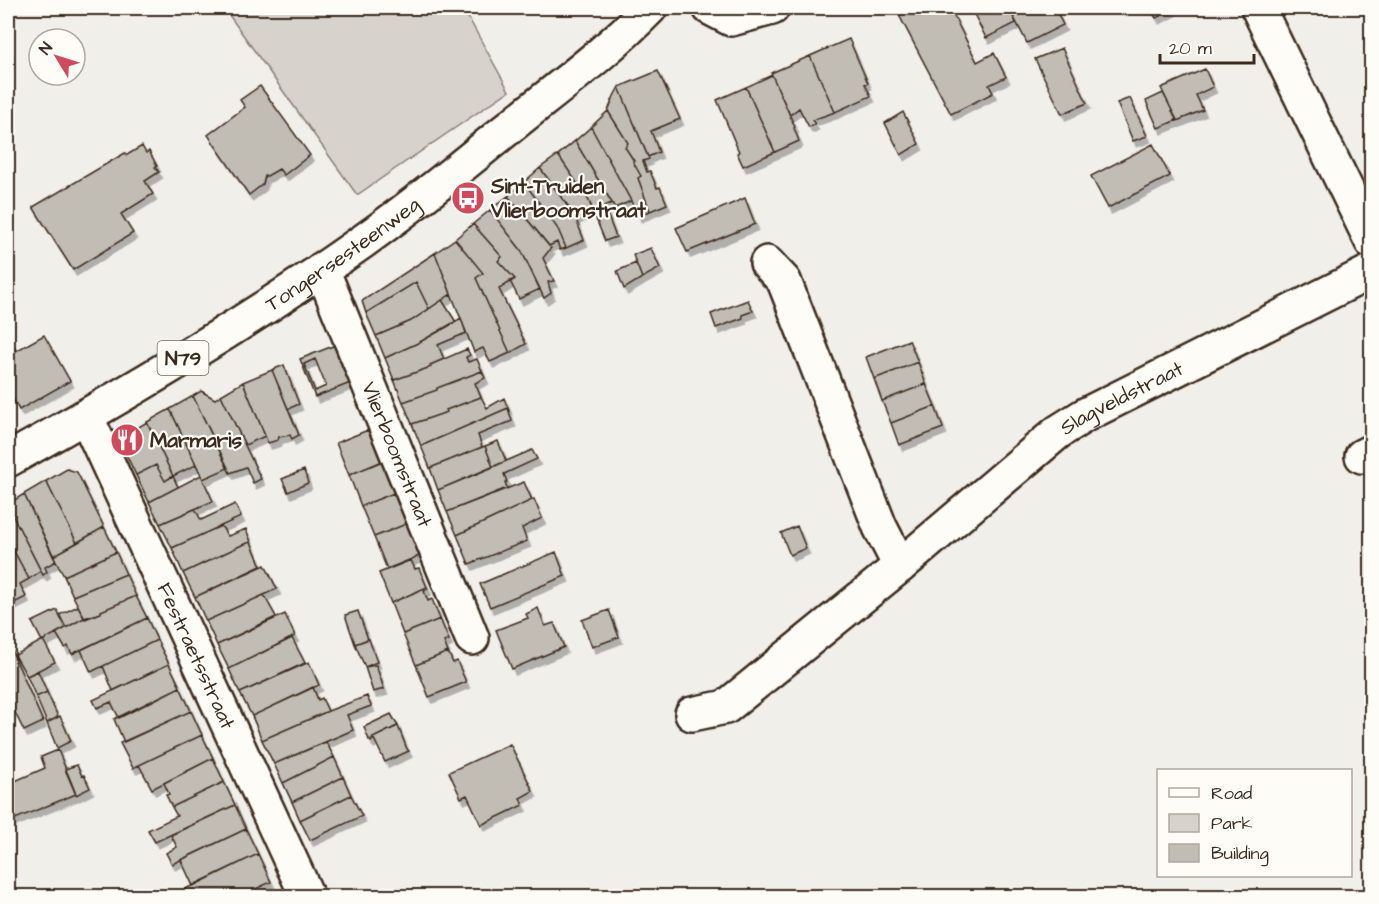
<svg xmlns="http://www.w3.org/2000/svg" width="1379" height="904" font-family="'Architects Daughter',sans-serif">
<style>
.green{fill:#d7d2cc;stroke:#897e75;stroke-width:1.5}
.building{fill:#c1bcb4;stroke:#3b2a1e;stroke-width:1.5;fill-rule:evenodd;filter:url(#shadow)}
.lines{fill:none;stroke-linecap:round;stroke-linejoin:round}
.minor-casing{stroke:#3b2a1e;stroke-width:38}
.primary-casing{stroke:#3b2a1e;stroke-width:38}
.minor{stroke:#fdfcf7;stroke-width:33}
.primary{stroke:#fdfcf7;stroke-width:33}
.labels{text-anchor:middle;stroke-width:4.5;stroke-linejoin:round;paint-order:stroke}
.shield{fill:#fdfcf7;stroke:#75695f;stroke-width:1.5}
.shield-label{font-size:20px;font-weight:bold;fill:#3b2a1e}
.poi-label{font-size:21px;font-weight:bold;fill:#3b2a1e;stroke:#fdfcf7;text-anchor:start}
.street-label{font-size:21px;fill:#3b2a1e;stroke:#fdfcf7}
</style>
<defs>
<filter id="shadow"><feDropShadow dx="3.5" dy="6" stdDeviation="0" flood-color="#0004"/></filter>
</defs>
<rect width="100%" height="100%" fill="#f1efea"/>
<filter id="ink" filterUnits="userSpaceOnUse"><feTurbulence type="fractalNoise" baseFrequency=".0167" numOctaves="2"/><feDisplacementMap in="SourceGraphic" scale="12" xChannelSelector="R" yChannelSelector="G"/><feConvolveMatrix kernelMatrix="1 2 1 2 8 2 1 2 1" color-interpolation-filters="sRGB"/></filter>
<g filter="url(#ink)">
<path class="green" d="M224,8H463L509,91L357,195Z"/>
<path class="building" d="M913,8H950L977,62L994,53L1006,77L989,85L993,93L951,114L899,15Z
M971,8H1009L1016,23L986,38Z
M1009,8H1055L1063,25L1027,43Z
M1150,8H1171L1172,10L1156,18Z
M849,39L868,83L865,84L871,96L835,112L810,56Z
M1062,48L1087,103L1062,114L1035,59Z
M810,56L835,112L812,120L815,124L809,127L799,108L790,115L771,73Z
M1205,69L1213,87L1196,95L1203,110L1177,121L1161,88Z
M658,71L680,119L651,131L659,152L648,157L619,87Z
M772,75L795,127L794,128L799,141L775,152L746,87Z
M260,86L310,155L284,175L279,169L267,176H265L263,184L249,195L208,135L245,107L240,100Z
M619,87L649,159L643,161L647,172L650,171L657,188L660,187L667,204L650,211L638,178L641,176L633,162L634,161L625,147L628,143L608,111L614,96Z
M746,87L775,152L743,166L737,153L739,152L717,100Z
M1163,93L1177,120L1158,128L1146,101Z
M1130,98L1147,136L1133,141L1117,103Z
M608,111L628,143L625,147L634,161L633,162L641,176L638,178L650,211L638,216L631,201L591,127Z
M903,112L919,144L901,155L885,123Z
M591,127L631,201L615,208L575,141Z
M575,141L612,203L604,206L616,237L605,241L588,199L558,155Z
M1153,144L1170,176L1108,208L1091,176Z
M142,146L146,153L149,151L157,166L155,167L159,172L145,181L153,194L121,214L133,233L73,270L33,207L125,153L127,155Z
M558,155L588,199L593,210L576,218L540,168Z
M540,168L574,214L584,240L566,248L558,229L524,182Z
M524,182L558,229L566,248L560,250L557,242L549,246L508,196Z
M508,196L551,248L543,258L554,281L548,282L551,293L544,298L521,250L490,210Z
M745,198L755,224L687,252L676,228Z
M490,210L521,250L540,289L519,299L510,281L515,279L498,261L502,257L473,224Z
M473,224L502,257L498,261L515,279L499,289L526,344L510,353L476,278L483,273L455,239Z
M455,239L483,273L476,278L510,353L490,362L483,348L474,352L435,253Z
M651,248L660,268L642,278L633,255Z
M435,253L451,294L429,309L416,282L366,313L362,301Z
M636,263L642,278L624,289L617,271Z
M416,282L429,309L411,321L376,336L366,313Z
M442,300L456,322L420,342L385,358L376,336L411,321Z
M748,300L753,311L742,315L743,318L716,328L711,314Z
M461,318L466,333L438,345L444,359L430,365L431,367L394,380L385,358L420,342Z
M44,335L70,381L19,410L8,388V336L16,351Z
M909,340L918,362L874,379L866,357Z
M343,342L358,380L315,397L300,359ZM315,359L326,386L315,391L304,364Z
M467,349L470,355L466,357L468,362L477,359L482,371L437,388V390L403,402L394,380L431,367L430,365Z
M918,362L926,384L882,401L874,379Z
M284,365L299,404L288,409L272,370Z
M272,370L299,435L292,439L290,435L279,437L278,440L268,443L243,382Z
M482,371L485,378L475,383L481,397L446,410L447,412L412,424L403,402L437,390V388Z
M243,382L265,436L245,445L221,395Z
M926,384L935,406L891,423L882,401Z
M201,391L215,399L221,395L261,479L253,483L246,467L230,473L193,396Z
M193,396L228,468L203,479L170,409Z
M481,397L487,408L504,398L508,408L421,446L412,424L447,412L446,410Z
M935,406L943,428L899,445L891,423Z
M508,408L512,421L478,435L482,447L430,468L421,446Z
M170,409L196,465L173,476L147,422Z
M147,422L173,476L165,481L156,465L136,475L121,444L125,435Z
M368,430L373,441L377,440L385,460L349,475L336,443Z
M498,441L506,461L493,467L485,446Z
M485,446L493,467L438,490L430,468Z
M532,450L537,459L504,474L507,482H505L507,488L447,512L438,490Z
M385,460L394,481L390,483L394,493L361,506L349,475Z
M156,465L165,481L173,476L178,487L149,502L136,475Z
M67,469L77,472L104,527L77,543L46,481Z
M304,470L308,483L288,492L282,479Z
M201,475L213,501L160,524L149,502Z
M46,481L77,543L53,556L24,494Z
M524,482L532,500L457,535L447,512Z
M394,493L398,504L403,502L411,522L374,537L361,506Z
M24,494L56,561L45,567L47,572L43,575L8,506V504Z
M534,499L542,518L522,528L527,541L469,564L457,535Z
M235,504L241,517L172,548L160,524L195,509L201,520Z
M8,506L41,571L29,579L8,540Z
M411,522L424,554L387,569L374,537Z
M221,526L228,536L246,529L251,542L242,545L183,573L172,548Z
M797,526L806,548L790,555L781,533Z
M104,527L116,552L64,576L53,556Z
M8,540L29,579L20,584L26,597L8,606Z
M251,542L261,566L195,597L183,573L242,545Z
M116,552L126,574L73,596L64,576Z
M556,552L565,576L490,607L480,584Z
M411,560L415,569L419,568L427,587L391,603L379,573Z
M265,565L277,589L206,621L195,597Z
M126,574L136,596L101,611V613L85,619L73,596Z
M427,587L428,589L424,591L428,601L432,599L440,619L403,634L391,603Z
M264,595L276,617L217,645L206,621Z
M136,596L147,618L72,654L68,646L65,648L56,633L84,618L101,613V611Z
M78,606L84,618L66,628L59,615Z
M538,608L545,626L554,623L564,647L512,669L496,630L528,618L526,614Z
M57,610L66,628L42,641L32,622Z
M609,610L619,637L592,647L582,620Z
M358,611L368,639L355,644L345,615Z
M285,614L295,636L229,669L217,645Z
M147,618L157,640L91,672L81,650Z
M440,619L449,640L444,642L448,652L416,665L403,634Z
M292,638L305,663L240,693L229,669Z
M369,639L377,662L365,667L355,644Z
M43,640L55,662L27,676L15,655Z
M157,640L169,664L113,691L103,666Z
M8,642L43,722L24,731L8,698Z
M448,652L453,663L457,661L466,682L429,697L416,665Z
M309,662L319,685L252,716L240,693Z
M169,664L180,687L119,718L111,702L97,708L93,700Z
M376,665L384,689L373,692L365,667Z
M38,671L47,692L36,697L27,676Z
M180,687L191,711L124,742L114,719Z
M313,687L318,700L322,698L328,711L262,740L252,716Z
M47,692L58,717L47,723L36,697Z
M367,696L371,706L347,715L353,730L274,764L262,740L328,711Z
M191,711L202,735L133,768L120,743Z
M391,714L398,726L369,740L364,727Z
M60,716L71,741L57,748L47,723Z
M397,726H398L407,749L409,751L385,762L374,739L371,742L369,740Z
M202,735L213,758L152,789L139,765Z
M326,742L334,757L283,783L274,764Z
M510,744L533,791L520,798L523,805L481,825L467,795L461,798L449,772Z
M58,750L76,794L8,822V784L45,768L41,757Z
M334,757L343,777L292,802L283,783Z
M213,758L224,782L172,807L166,795L169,794L164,783Z
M77,765L82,776L84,775L90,788L76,795L65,769Z
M343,777L351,795L300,820L292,802Z
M224,782L235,805L155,842L148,830L177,816L172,807Z
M351,795L362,816L310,840L300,820Z
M235,805L246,829L172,864L166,853L177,847L171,835Z
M246,829L258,854L193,886L181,860Z
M258,854L271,882L240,896H189L185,889Z"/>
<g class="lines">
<g class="minor-casing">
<g id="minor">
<path d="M710,8L731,19L772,8"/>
<path d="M1258,8L1372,242"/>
<path d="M767,263L784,281L880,527L900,566"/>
<path id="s1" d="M322,269L472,638"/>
<path id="s2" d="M86,416L307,896"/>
<path d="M1362,456L1372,451"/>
<path id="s3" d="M692,714L726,707L900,566L1058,432L1085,415L1372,271"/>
</g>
</g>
<g class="primary-casing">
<g id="primary">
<path id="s4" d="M8,460C129,393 249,322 362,242C414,205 463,165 512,125C559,87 608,51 650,8"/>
</g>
</g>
<use href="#minor" class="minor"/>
<use href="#primary" class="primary"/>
</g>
</g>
<defs>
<g id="bus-disc" transform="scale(1.725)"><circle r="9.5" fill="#d1495b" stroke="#fdfcf7"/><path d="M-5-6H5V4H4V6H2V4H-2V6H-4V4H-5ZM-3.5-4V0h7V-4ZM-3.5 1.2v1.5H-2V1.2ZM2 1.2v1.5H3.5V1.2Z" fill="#fff"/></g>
<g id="restaurant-disc" transform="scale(1.725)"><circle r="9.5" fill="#d1495b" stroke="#fdfcf7"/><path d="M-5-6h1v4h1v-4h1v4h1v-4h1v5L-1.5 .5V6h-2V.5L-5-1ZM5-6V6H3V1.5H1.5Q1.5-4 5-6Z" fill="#fff"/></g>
</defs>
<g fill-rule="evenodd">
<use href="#bus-disc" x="468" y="198"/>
<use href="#restaurant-disc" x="127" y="440"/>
</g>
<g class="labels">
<rect class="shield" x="157.5" y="341" width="51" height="34" rx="4.5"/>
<g class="shield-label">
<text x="183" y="365">N79</text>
</g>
<g class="poi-label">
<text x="491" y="193">Sint-Truiden<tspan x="491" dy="24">Vlierboomstraat</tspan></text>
<text x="150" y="447">Marmaris</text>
</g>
<g class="street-label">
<text dy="7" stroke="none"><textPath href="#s4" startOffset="393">Tongersesteenweg</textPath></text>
<text dy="7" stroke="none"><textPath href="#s3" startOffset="538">Slagveldstraat</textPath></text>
<text dy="7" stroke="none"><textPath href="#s1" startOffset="200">Vlierboomstraat</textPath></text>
<text dy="7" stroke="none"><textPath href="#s2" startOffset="264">Festraetsstraat</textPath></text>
</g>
</g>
<rect width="1379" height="904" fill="none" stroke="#fdfcf7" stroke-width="30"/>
<rect x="15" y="15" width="1349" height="874" fill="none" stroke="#3b2a1e" stroke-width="2" filter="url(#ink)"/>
<rect x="1157" y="769" width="195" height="108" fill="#fdfcf7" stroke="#afa8a0" stroke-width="1.5"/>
<rect x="1169" y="788" width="30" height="9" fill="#fdfcf7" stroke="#afa8a0" stroke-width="1.5"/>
<text x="1211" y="799" font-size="18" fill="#3b2a1e">Road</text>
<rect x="1169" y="814" width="30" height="18" fill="#d7d2cc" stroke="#afa8a0" stroke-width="1.5"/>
<text x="1211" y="829" font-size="18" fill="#3b2a1e">Park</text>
<rect x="1169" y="844" width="30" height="18" fill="#c1bcb4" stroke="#afa8a0" stroke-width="1.5"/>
<text x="1211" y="859" font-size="18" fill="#3b2a1e">Building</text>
<g transform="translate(57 57) rotate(308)"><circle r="28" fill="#fdfcf7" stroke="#afa8a0" stroke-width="1.5"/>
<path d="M0-4.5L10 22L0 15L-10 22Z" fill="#d1495b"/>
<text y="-9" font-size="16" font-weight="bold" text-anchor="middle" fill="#3b2a1e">N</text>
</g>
<path d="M1160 54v9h94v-9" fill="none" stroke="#3b2a1e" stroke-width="3"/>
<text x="1169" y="54" font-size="18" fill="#3b2a1e" stroke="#fdfcf7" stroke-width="4.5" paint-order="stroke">20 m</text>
</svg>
